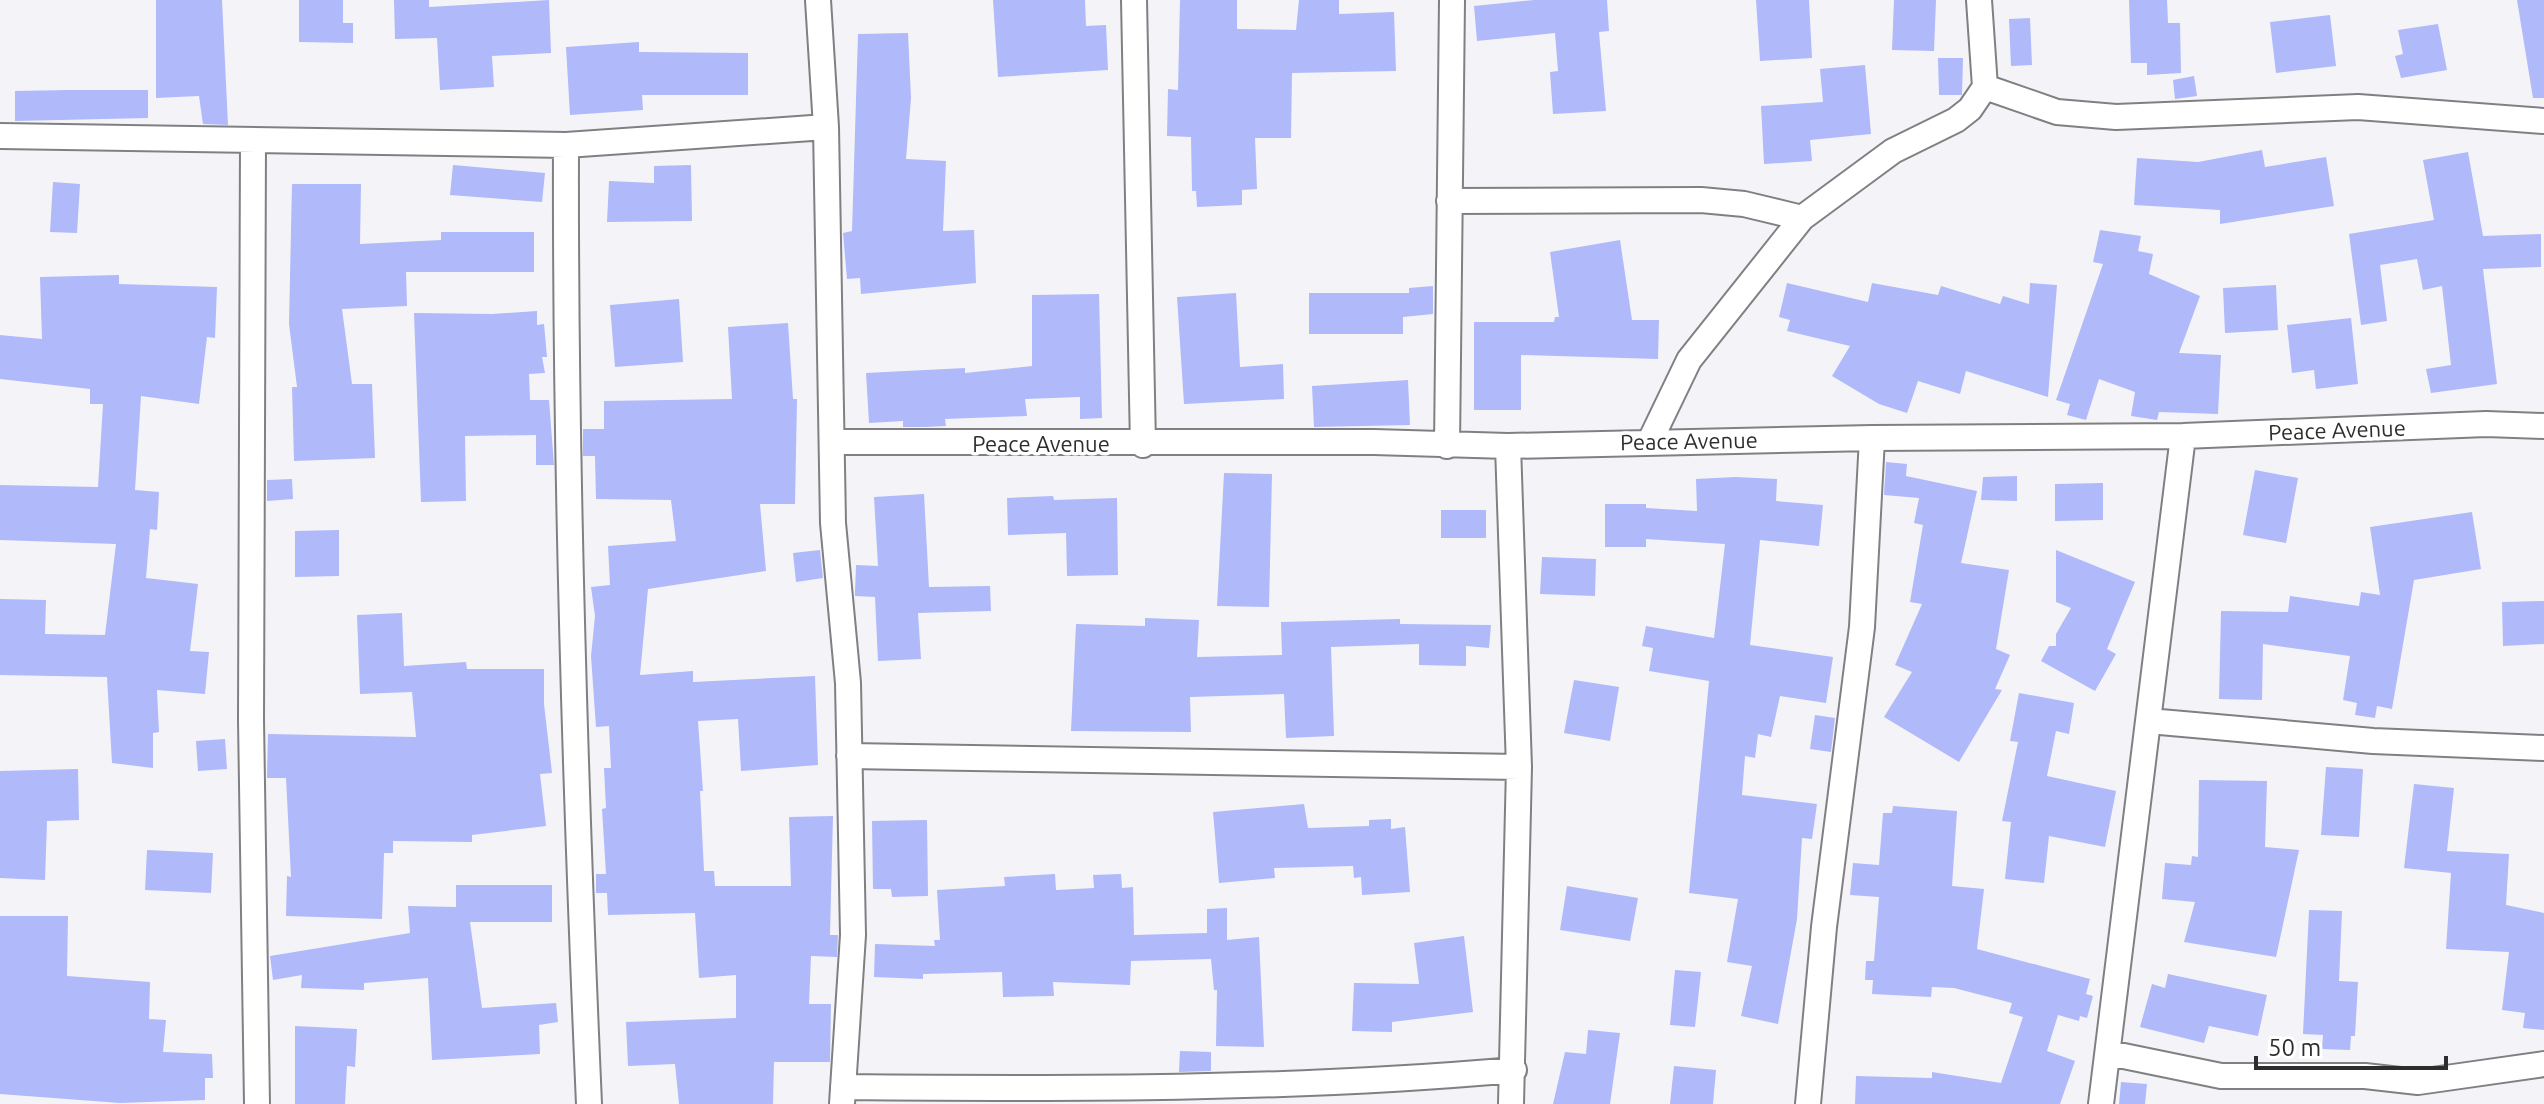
<svg xmlns="http://www.w3.org/2000/svg" width="2544" height="1104" font-family="Ubuntu,sans-serif">
<style>
.building{fill:#b0b9fa}
.lines{fill:none;stroke-linecap:round;stroke-linejoin:round}
.minor-casing{stroke:#808083;stroke-width:28}
.minor{stroke:#fff;stroke-width:24}
.labels{text-anchor:middle;stroke-width:7;stroke-linejoin:round;paint-order:stroke}
.street-label{font-size:22px;fill:#2d2d2e;stroke:#fff}
</style>
<rect width="100%" height="100%" fill="#f4f4f8"/>
<path class="building" d="M156,0H222L228,125L203,124L199,96L156,98Z
M299,0H343V23H353V43L299,42Z
M394,0H429V7L549,0L551,53L492,56L494,87L440,90L437,38L395,39Z
M993,0H1085L1086,26L1106,25L1108,70L998,77Z
M1180,0H1237V29L1296,30L1299,0H1339V14L1394,12L1396,71L1292,73L1291,138H1255L1257,189L1242,190V205L1197,207L1196,191H1192L1191,137L1167,136L1168,89L1178,90Z
M1534,0H1607L1609,31L1599,32L1606,111L1553,114L1550,72L1558,71L1555,33L1477,41L1474,6Z
M1756,0H1809L1812,58L1760,61Z
M1894,0H1936L1934,51L1892,50Z
M2129,0H2167L2168,23H2180L2181,73L2147,75V63H2131Z
M2517,0H2544V98H2533Z
M2330,15L2336,66L2276,73L2270,22Z
M2030,18L2032,65L2011,66L2009,19Z
M2438,24L2447,70L2401,78L2395,56L2403,54L2398,30Z
M908,33L911,98L906,159L946,161L943,231L974,230L976,283L861,294L860,278L847,279L843,233L852,231L858,34Z
M639,42V52L748,53V95H642L643,110L570,115L566,47Z
M1938,58H1963L1962,95H1939Z
M1865,65L1871,134L1810,140L1812,161L1764,164L1761,106L1823,102L1820,69Z
M2194,76L2197,96L2175,99L2173,80Z
M68,90H148V118L15,121V91Z
M2262,150L2265,167L2326,157L2334,206L2220,224V210L2134,205L2137,158L2198,162Z
M2468,152L2483,236L2541,234V267L2483,269L2497,384L2431,393L2426,369L2451,365L2442,286L2423,290L2417,259L2380,265L2387,321L2361,325L2349,234L2434,220L2423,160Z
M453,165L545,173L542,202L450,195Z
M691,165L692,221L607,222L609,181L654,183V166Z
M53,182L80,184L77,233L50,232Z
M292,184H361L360,244L441,240V232H534V272H406L407,306L342,309L352,384H372L375,458L294,461L292,387H297L289,324Z
M2100,230L2141,236L2138,251L2153,254L2149,274L2200,296L2179,353L2221,355L2218,414L2159,412L2157,420L2131,416L2135,392L2099,379L2086,420L2067,415L2070,404L2056,400L2103,264L2093,262Z
M1620,240L1632,320H1659L1658,359L1521,355V410H1474V322H1554L1555,317H1559L1550,252Z
M119,275V284L217,287L215,338L207,337L199,404L141,396L135,490L159,492L157,530L150,529L146,578L198,584L190,651L209,652L205,694L157,690L159,732L153,733V768L112,763L107,677L0,675V599L46,600L45,634L105,635L116,544L0,540V485L98,487L103,404H90V389L0,379V335L42,339L40,277Z
M1787,283L1868,302L1872,283L1938,295L1941,286L2000,304L2003,296L2029,304L2030,283L2057,285L2048,397L1966,371L1960,394L1918,381L1907,413L1879,404L1832,376L1850,346L1787,331L1790,320L1779,317Z
M2276,285L2278,330L2225,333L2223,288Z
M1433,286V314L1403,317V334H1309V293H1409V288Z
M1236,293L1240,367L1283,364L1284,399L1184,404L1177,297Z
M1099,294L1102,418L1080,419V397L1025,399L1027,416L945,419L946,426L925,427H903V421L869,423L866,373L965,368V373L1032,366V295Z
M679,299L683,362L615,367L610,305Z
M537,311V325L544,324L547,357H542L545,373L529,374L530,400H549L554,465H536V435L465,436L466,501L421,502L414,313L492,314Z
M2351,318L2358,384L2316,389L2314,370L2292,373L2287,325Z
M788,323L793,399H797L795,504H760L766,571L648,589L640,675L693,671V682L815,676L818,765L741,771L738,719L698,721L703,791H700L704,871H714L715,886H791L789,817L833,816L830,935H838L837,957L811,956L809,1004H831L830,1062H774L773,1104H679L675,1064L628,1066L626,1022L736,1018V975L699,978L695,913L608,915L607,893H596V874H606L602,809L606,808L604,768H611L609,726L596,727L591,656L595,616L591,587L610,585L608,546L676,541L671,500L596,499L595,456H583V429H604V401L732,399L728,327Z
M1408,380L1410,425L1314,427L1312,386Z
M1886,462L1907,464L1906,476L1977,491L1961,563L2009,570L1996,649L2010,655L1995,689L2002,690L1959,762L1884,717L1912,672L1895,665L1922,604L1910,602L1923,525L1914,523L1919,498L1884,495Z
M2255,470L2298,478L2286,543L2243,535Z
M1224,473L1272,474L1269,607L1217,606Z
M2017,476V501L1981,500L1983,477Z
M1735,477L1777,479L1776,501L1823,505L1819,546L1760,540L1750,645L1833,657L1826,703L1780,696L1771,737L1758,734L1755,758L1745,756L1742,795L1817,804L1812,839L1802,838L1797,919L1778,1024L1741,1016L1752,966L1727,962L1738,899L1689,893L1709,681L1649,671L1653,648L1642,646L1646,626L1714,638L1725,544L1646,539V547H1605V504H1646V508L1697,511L1696,479Z
M292,479L293,499L267,501V480Z
M2103,483V520L2055,521V484Z
M924,494L929,587L990,586L991,611L918,613L921,659L878,661L875,597L855,596V592L856,565L878,566L874,497Z
M1053,496L1054,500L1117,498L1118,575L1067,576L1066,533L1008,535L1007,498Z
M1441,510H1486V538H1441Z
M2472,512L2481,569L2414,580L2392,709L2377,706L2375,718L2355,715L2357,703L2343,700L2350,656L2263,644L2262,700L2219,699L2221,611L2288,612L2290,596L2359,606L2361,592L2380,595L2370,527Z
M339,530V576L295,577V531Z
M820,550L823,578L796,582L793,553Z
M2056,550L2135,582L2107,649L2116,654L2095,691L2041,661L2049,646H2056V634L2071,608L2056,602Z
M1542,557L1596,559L1595,596L1540,594Z
M2544,601V644L2503,646L2502,602Z
M402,613L404,666L466,662L467,669H544V704L552,773L540,774L546,826L472,835V842L393,841V853H384L382,919L286,916L287,876L291,877L286,778H267L268,734L416,737L412,692L360,694L357,615Z
M1145,618L1199,620L1197,657L1282,655L1281,622L1400,619V624L1491,625L1489,648L1466,646V666L1419,665V644L1331,647L1334,736L1286,738L1284,694L1190,697L1191,732L1071,731L1076,624L1145,626Z
M1574,680L1619,687L1610,741L1564,733Z
M2019,693L2074,703L2069,734L2056,731L2047,776L2116,791L2105,847L2049,836L2044,883L2005,879L2011,822L2002,821L2018,742L2010,741Z
M1815,715L1835,718L1831,752L1810,749Z
M225,739L227,769L198,771L196,741Z
M2326,767L2363,769L2359,837L2321,835Z
M78,769L79,820L47,821L45,880L0,878V771Z
M2199,780L2267,781L2265,847L2299,850L2276,957L2184,942L2195,902L2162,899L2165,863L2191,865L2192,856L2198,857Z
M2414,784L2454,788L2447,851L2509,854L2506,905L2544,913V1030L2523,1028L2525,1013L2502,1010L2509,952L2446,949L2451,873L2404,868Z
M1304,804L1308,828L1369,826V820L1391,819V829L1405,827L1410,892L1362,895L1361,877L1354,878L1353,866L1274,868L1275,878L1219,883L1213,812Z
M1893,806L1957,811L1952,886L1984,889L1977,949L2090,979L2086,994L2093,996L2087,1018L2080,1016L2079,1021L2058,1015L2047,1051L2075,1061L2060,1104H1855L1856,1076L1932,1078V1072L2001,1083L2023,1017L2009,1013L2012,1003L1954,988L1932,987L1931,997L1872,994L1873,980H1865L1866,961H1874L1879,897L1850,895L1853,863L1879,865L1883,813H1892Z
M927,820L928,896L892,897L891,889H873L872,821Z
M147,850L213,853L211,893L145,890Z
M1055,874L1056,890L1094,888L1093,875L1121,874L1122,888L1133,887L1134,935L1207,933V909L1227,908V940L1259,937L1264,1047L1216,1046L1217,990H1214L1211,959L1131,961L1130,985L1053,982L1054,996L1003,997L1002,972L923,974V979L874,977L875,944L935,946L934,940H940L937,890L1005,886L1004,877Z
M456,885H552V922H470L482,1008L556,1003L558,1022L539,1025L540,1054L432,1060L428,978L364,983V990L301,988L302,975L273,980L270,956L410,933L408,906L456,907Z
M1567,886L1638,898L1630,941L1560,930Z
M2309,910L2342,911L2339,981L2358,982L2355,1036H2351L2350,1050L2322,1049L2323,1035L2303,1034Z
M0,916H68L67,976L150,982L149,1019L166,1020L163,1052L212,1054L213,1078H205V1100L120,1103L0,1094Z
M1464,936L1473,1012L1392,1022V1032L1352,1031L1354,983L1419,984L1414,943Z
M1675,970L1701,972L1695,1027L1670,1025Z
M2168,974L2267,995L2258,1036L2209,1026L2204,1043L2140,1027L2152,984L2165,988Z
M295,1026L357,1029L355,1067L347,1066L345,1104H295Z
M1588,1030L1620,1033L1610,1104H1553L1565,1052L1586,1054Z
M1180,1051L1211,1052V1071L1179,1072Z
M1674,1066L1716,1070L1713,1104H1670Z
M2121,1082L2147,1084L2145,1104H2119Z"/>
<g class="lines">
<g class="minor-casing">
<path id="minor" d="M818,0L826,127L833,523L848,683L853,935L842,1104
M1134,0L1143,445
M1985,87L2057,112L2116,117L2358,107L2544,121
M0,136L566,145L826,127
M253,141L251,720L257,1104
M566,145C565,465 575,784 589,1104
M1449,201L1701,200L1744,204L1802,218
M1650,441L1689,360L1802,218L1893,151L1956,120L1970,109L1985,87L1979,0
M834,442H1374L1508,446L1872,438L2183,436L2486,424L2544,426
M1447,446L1452,0
M1508,446L1519,767L1511,1104
M2149,721L2373,741L2544,748
M849,756L1519,767
M2109,1053L2221,1076H2365L2418,1082L2544,1064
M843,1087C1067,1089 1290,1090 1514,1070
M1808,1104L1824,927L1862,627L1872,438
M2101,1104L2183,436"/>
</g>
<use href="#minor" class="minor"/>
</g>
<g class="labels">
<g class="street-label">
<text transform="translate(2337 430) rotate(-2)" y="8">Peace Avenue</text>
<text transform="translate(1689 441) rotate(-1)" y="8">Peace Avenue</text>
<text x="1041" y="452">Peace Avenue</text>
</g>
</g>
<path d="M2256 1056v12h190v-12" fill="none" stroke="#2d2d2e" stroke-width="4"/>
<text x="2268" y="1056" font-size="24" fill="#2d2d2e" stroke="#ffffff" stroke-width="6" paint-order="stroke">50 m</text>
</svg>
